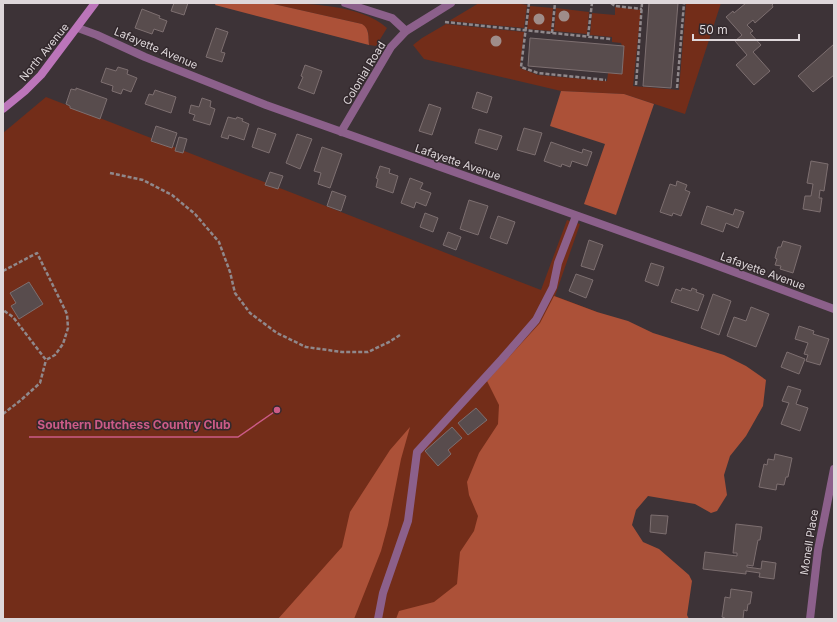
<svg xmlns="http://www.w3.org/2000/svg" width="837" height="622" font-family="Inter,sans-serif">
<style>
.green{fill:#732d19}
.forest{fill:#ac5138}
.building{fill:#584c4d;stroke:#7d6f70}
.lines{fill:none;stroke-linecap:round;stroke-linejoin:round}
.path{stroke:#90888b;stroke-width:2.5;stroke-dasharray:4 2;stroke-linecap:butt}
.lane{stroke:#8c608b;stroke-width:8}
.street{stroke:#8c608b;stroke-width:8}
.secondary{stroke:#bc75ba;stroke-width:8}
.tree{fill:#9f8d8a}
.labels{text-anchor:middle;stroke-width:3;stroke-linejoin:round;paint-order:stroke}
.street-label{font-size:11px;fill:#ded7da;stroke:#33292d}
.leader{fill:none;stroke:#cc5b87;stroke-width:1.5}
.callout-dot{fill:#cc5b87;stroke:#33292d;stroke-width:1.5}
.callout-label{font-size:12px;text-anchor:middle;font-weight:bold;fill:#cc5b87;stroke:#33292d;stroke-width:3;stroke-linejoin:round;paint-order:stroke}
</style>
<rect width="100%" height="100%" fill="#3d3337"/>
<path class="green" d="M269,3C303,3 361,4 387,28L376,46L369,45L368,31L362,24Z
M479,3H515L527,5L524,28L449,21Z
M686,3H721L685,114L624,94L561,91L424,59L413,45L422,38L446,24L524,32L520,68L538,75L607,81L608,73L622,46L621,43L612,42V37L590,35L592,13L615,15V7L641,10L633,86L679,90Z
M530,6L553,8L551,31L527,29Z
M556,8L589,12L587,34L554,31Z
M46,97L541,290L567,220L580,224L555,296L597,312L645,619H3V133Z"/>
<path class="forest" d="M216,3H269L362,24C370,29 368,37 369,45L215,5Z
M561,91L624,94L654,104L616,215L584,204L605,144L550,126Z
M554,296L597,312L628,321L653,333L724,355L746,366L766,380L763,406L746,436L730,456L724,475L727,495L717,511L711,513L695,504L648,496L636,510L632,525L643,542L659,549L689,575L692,581L687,615L689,619H396L399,611L434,602L457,584L460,552L474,531L478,516L469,495L467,482L479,453L498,424L499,405L487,381L540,323Z
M410,427L401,459L388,525L381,551L354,619H278L342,547L350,512L390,450Z"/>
<path class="building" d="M174,3H188L184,15L171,11Z
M649,3H678L671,88L643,86Z
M746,3H774L772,5L773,7L755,23L753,20L747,25L753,31L750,33L761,45L753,52L770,71L754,85L736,65L747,55L735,41L742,35L726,17L733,11L734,13Z
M142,9L160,16L159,18L167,21L163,32L154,29L152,34L135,28Z
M216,28L228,32L221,52L225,53L222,62L206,57Z
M530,38L624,46L622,74L528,66Z
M834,44V75L813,92L798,76Z
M305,65L322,71L314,94L298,88L303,77L301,76Z
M118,67L128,70L127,74L137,78L131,92L123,89L121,94L112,91L113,86L101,82L106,68L116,71Z
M76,88L107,99L100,119L70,108V106L66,104L71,89L76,90Z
M155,90L176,97L171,113L145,104L149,94L153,95Z
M477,92L492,97L487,113L472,108Z
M202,98L211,101L210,107L215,109L210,125L193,120L195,115L189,113L191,105L199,107Z
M429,104L441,108L432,135L419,131Z
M228,117L236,119L237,117L243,119L242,121L249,124L244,140L229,135L228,139L221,137Z
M156,126L177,133L172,148L151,141Z
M258,128L276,134L269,153L252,147Z
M524,128L542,133L535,155L517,150Z
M479,129L502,136L497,150L475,143Z
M297,134L312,139L300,169L286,163Z
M179,137L187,139L183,153L175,151Z
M551,142L582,153L583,149L592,152L587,166L572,161L570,167L562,164L561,167L544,161Z
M322,147L342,154L330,188L318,184L321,173L314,171Z
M811,161L828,164L824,191L820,190L819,198H822L820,212L803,209L805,196H811L813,184L807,183Z
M380,166L390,169L389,173L398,176L393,193L376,187L378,179L376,178Z
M270,172L283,176L278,189L265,185Z
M410,178L423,183L420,189L431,193L426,206L416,202L414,208L401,203Z
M677,181L687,185L685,190L690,192L681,216L673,213L672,216L660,212L670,184L676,186Z
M332,191L346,196L341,211L327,206Z
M469,200L488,206L478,235L460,229Z
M707,206L733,215L735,209L744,212L738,228L726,223L723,232L701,224Z
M425,213L438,218L433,232L420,227Z
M498,216L515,222L507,244L490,238Z
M448,232L461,237L456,250L443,245Z
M589,240L603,245L594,270L581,266Z
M783,241L801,246L793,273L780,269L781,266L775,265L777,259L775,258L778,247H781Z
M651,263L664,267L658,286L645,281Z
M576,274L593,280L586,298L569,291Z
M29,282L43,304L19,319L11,306L16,303L10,293Z
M682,288L691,291L692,288L697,290L696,292L704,295L698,311L671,302L676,289L681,291Z
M713,294L731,301L719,335L701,328Z
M751,307L769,314L756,347L727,336L734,317L746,321Z
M799,326L814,331L813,334L829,339L820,365L806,361L808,355L804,354L808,343L795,339Z
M787,352L805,359L799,374L781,367Z
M788,386L801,390L796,404L808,408L800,431L781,424L789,403L782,401Z
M476,408L487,420L468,435L458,423Z
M452,427L462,438L448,450L451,454L438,466L425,451Z
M775,454L792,458L788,477H786L784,485L777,484L776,490L759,487L764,464L767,465L768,459L774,460Z
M651,515L668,516L666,534L650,532Z
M736,524L762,527L760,540H758L753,566L747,565V567L761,569L762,561L776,563L774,579L759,577L760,573L746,571V574L703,569L705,552L737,556V553H733Z
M731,589L752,592L750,604H748L747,611L744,610L743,619H725V618L722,617L725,597L730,598Z"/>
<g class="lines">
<path class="path" d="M529,3L521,67L538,73L606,80
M611,3L615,6L642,9
M445,22L611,39
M552,33L555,3
M588,36L592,3
M636,85L642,3
M677,88L684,3
M110,173L143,180L172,195L195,214L219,242L230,272L235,293L250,313L277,333L306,347L342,352H368L389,342L400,335
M3,271L37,253L67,314L68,328L63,344L55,355L46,360L13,317L3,310
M3,414L21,400L40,383L46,360"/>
<path class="lane" d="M345,3L392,18L406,31
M378,619L383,593L408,521L417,452L502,359L536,320L553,287L558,263L576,216"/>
<path class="street" d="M78,28L97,35L145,57L266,105L699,259L834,309
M341,132L391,47L406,31L451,3
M810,619L818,550L834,469"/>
<path class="secondary" d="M3,109L25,91L41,75L95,3"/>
</g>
<g class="tree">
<circle cx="564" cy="16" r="5.5"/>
<circle cx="539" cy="19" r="5.5"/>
<circle cx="496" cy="41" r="5.5"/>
</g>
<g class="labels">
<g class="street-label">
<text transform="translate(156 48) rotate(23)" y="4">Lafayette Avenue</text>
<text transform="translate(44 52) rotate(-51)" y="4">North Avenue</text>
<text transform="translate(364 73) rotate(-59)" y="4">Colonial Road</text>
<text transform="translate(458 162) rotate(19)" y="4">Lafayette Avenue</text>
<text transform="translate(763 271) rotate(20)" y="4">Lafayette Avenue</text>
<text transform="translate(809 542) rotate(-81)" y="4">Monell Place</text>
</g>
</g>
<path class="leader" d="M277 410L238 437H29"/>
<circle class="callout-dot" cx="277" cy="410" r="4"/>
<g class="callout-label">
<text x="134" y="429">Southern Dutchess Country Club</text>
</g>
<rect width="837" height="622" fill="none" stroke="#ded7da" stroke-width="8"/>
<path d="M693 34v6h106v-6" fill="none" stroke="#ded7da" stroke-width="2"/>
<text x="699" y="34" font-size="12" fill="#ded7da" stroke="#33292d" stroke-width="3" paint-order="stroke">50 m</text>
</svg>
